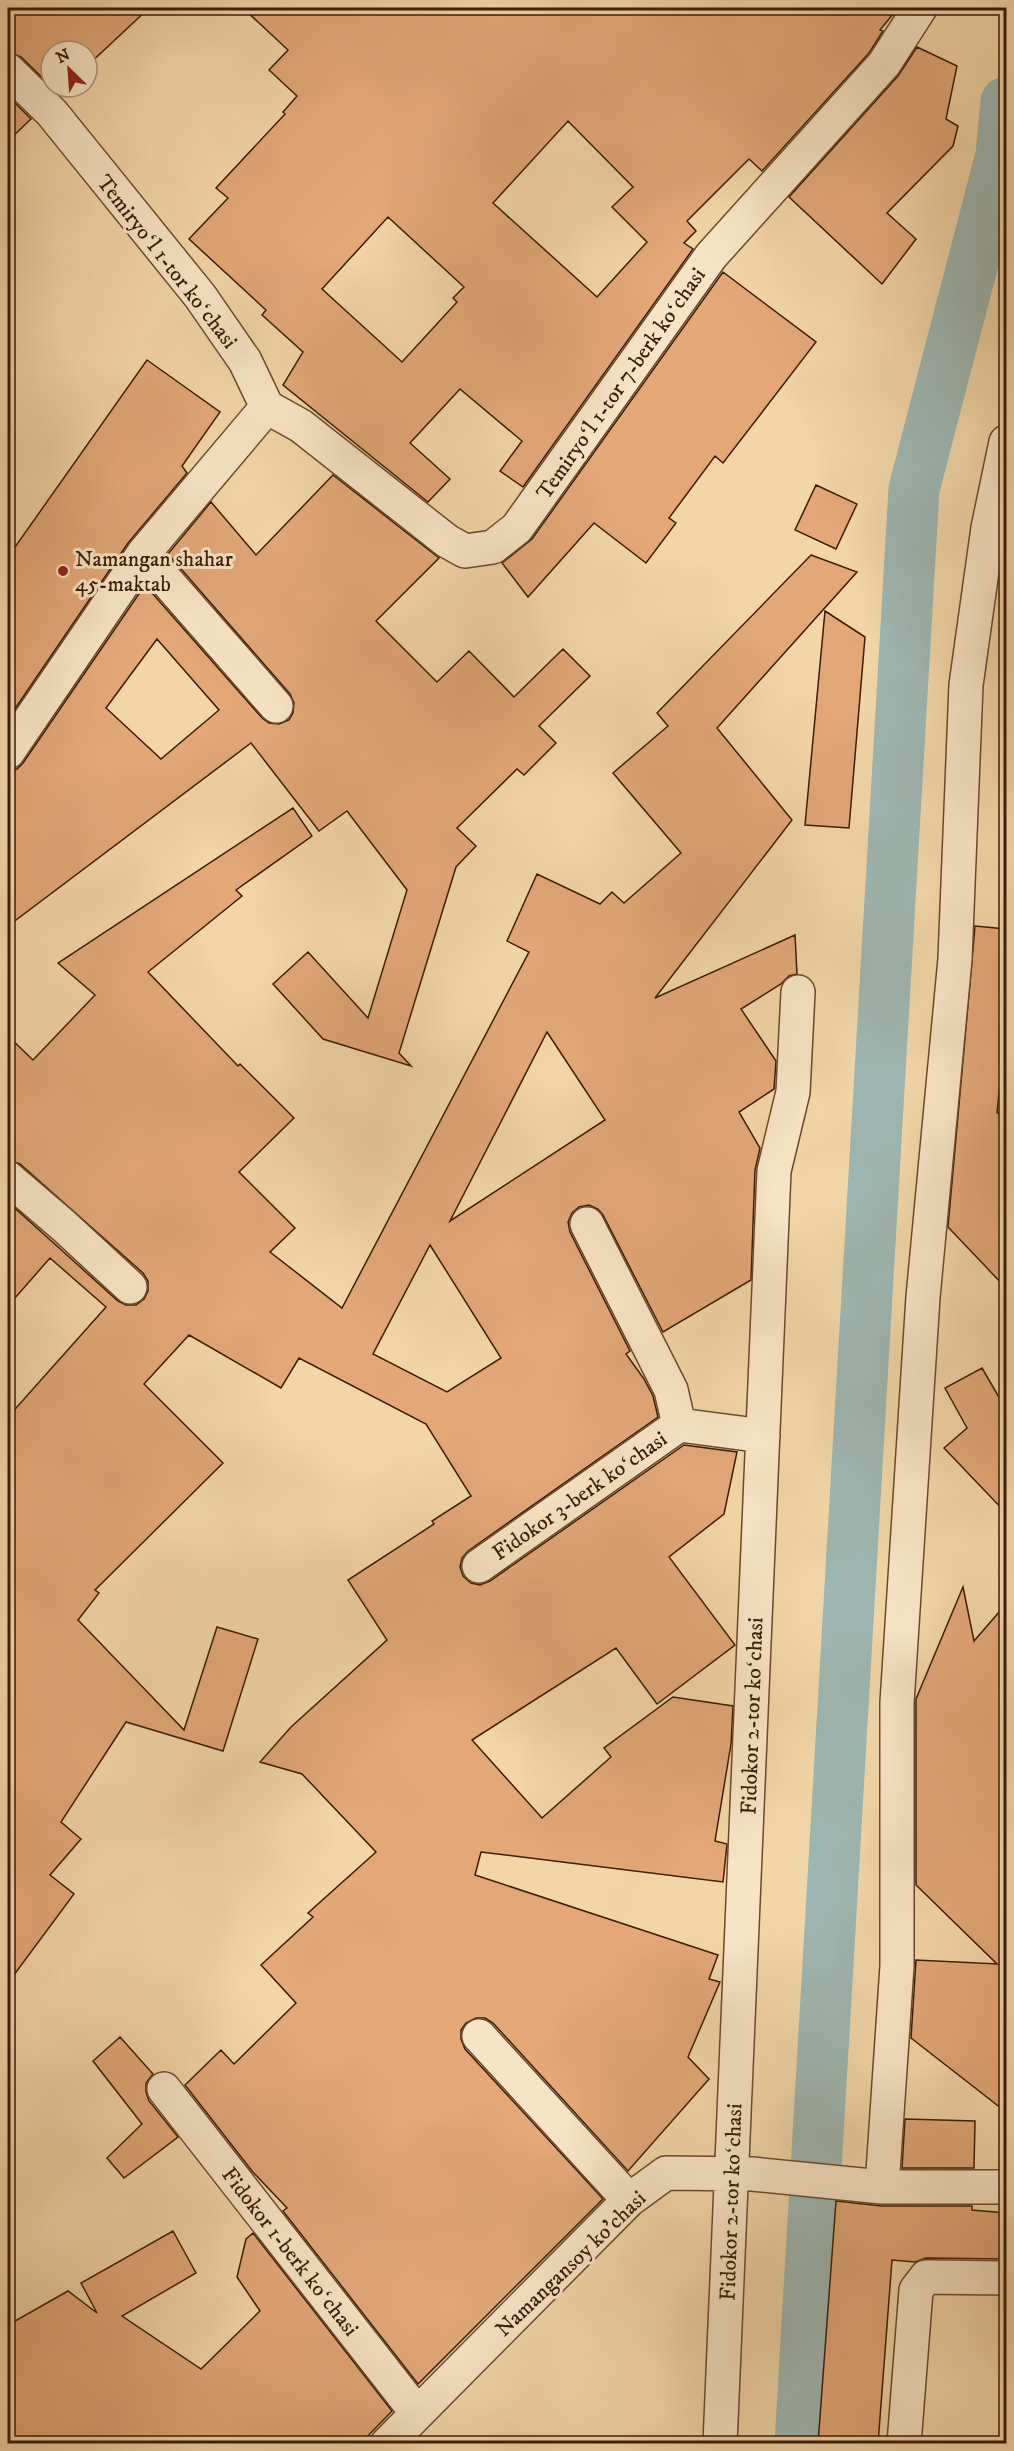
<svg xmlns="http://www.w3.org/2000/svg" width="1014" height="2451" font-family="'IM FELL DW Pica',serif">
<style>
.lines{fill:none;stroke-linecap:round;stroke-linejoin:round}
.canal{stroke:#9eb7b2;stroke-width:51}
.building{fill:#e3a778;stroke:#3b1c05;stroke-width:1.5;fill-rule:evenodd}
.minor-casing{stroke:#694a2e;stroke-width:36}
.minor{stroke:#f7e4c6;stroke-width:33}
.poi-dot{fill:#8f2418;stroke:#f7e4c6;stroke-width:2}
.labels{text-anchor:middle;stroke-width:6;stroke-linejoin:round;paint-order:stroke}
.street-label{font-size:22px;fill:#3b1c05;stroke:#f7e4c6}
.poi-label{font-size:22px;fill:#3b1c05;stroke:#f7e4c6;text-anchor:start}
</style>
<rect width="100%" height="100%" fill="#f2d6a8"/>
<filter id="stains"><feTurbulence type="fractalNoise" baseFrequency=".00333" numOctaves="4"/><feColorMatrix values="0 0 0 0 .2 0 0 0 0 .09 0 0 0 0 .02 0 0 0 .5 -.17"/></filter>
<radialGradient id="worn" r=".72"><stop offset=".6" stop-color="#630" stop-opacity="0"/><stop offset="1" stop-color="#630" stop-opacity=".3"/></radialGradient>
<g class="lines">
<path class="canal" d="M800,2444L914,489L1001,155L1006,102"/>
</g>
<path class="building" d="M8,8H149L87,66V51H51V86L21,57L8,52Z
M243,8H898L880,30L883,31L869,53L762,171L749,159L687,221L696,231L684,243L693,249L523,487L500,471L522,441L460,389L410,443L450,479L428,502L283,385L303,352L262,315L266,310L189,239L228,198L216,188L285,114L283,112L297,96L269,70L288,50ZM568,121L633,187L612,207L647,242L597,297L493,203ZM388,217L464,287L453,298L457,302L402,362L322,289Z
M917,47L957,66L946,119L958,126L953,146L887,213L916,239L882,284L789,197L898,76Z
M8,96L31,119L8,141Z
M723,272L816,342L723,463L715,456L669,518L676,523L646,563L594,523L528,597L502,563L532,539Z
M147,360L220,412L182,466L187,473L128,543L8,719V557Z
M333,475L439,558L376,621L437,682L469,651L514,697L563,649L590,676L539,726L556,743L524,775L517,769L457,828L476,846L456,867L399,1053L411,1066L323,1039L273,984L308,952L368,1018L407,890L347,811L319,831L251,743L8,926V771L17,769L23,763L145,585L262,718L269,723L279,724L289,720L293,713L294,703L290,694L168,554L211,502L256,555ZM157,639L219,710L161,759L106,708Z
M816,485L857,504L836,549L795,530Z
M811,555L857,572L717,728L792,820L655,998L795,935L797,974L789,976L781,984L741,1009L776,1061L774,1089L739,1112L760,1148L755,1170L751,1280L663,1332L603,1215L598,1209L589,1205L579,1207L572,1213L568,1222L570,1232L630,1351L626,1354L644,1379L653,1396L658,1417L468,1551L462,1558L460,1567L463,1576L471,1583L480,1585L490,1581L684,1445L737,1452L724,1514L669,1557L735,1645L657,1704L616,1648L472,1740L542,1818L611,1757L604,1748L673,1697L733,1706L731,1744L715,1841L727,1844L723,1882L481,1852L475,1875L718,1955L709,1979L720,1982L688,2057L709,2079L628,2171L493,2023L485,2018H476L466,2023L461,2030V2039L465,2049L603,2199L418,2384L283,2211L287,2208L252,2171L185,2085L221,2050L234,2064L296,2003L261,1965L313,1917L308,1913L376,1852L302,1774L260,1762L291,1727L387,1640L348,1580L434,1524L432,1521L471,1496L426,1424L299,1358L281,1388L189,1335L144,1384L223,1463L95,1590L99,1593L78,1620L184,1730L217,1627L258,1639L223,1751L126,1722L61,1822L81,1839L50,1875L74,1894L8,1983V1417L106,1307L50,1258L8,1306V1202L118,1301L126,1305H136L144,1299L148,1291V1281L143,1273L20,1164L8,1160V1036L33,1060L95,995L58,963L293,808L312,836L236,890L242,896L148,972L238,1066L240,1064L294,1118L239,1172L295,1228L270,1252L342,1308L529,952L507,941L537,874L600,904L612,892L624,903L681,853L613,773L668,726L657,713ZM547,1032L605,1120L450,1221ZM430,1245L501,1358L447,1392L373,1354Z
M825,611L865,637L849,828L805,825Z
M975,926L1006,929V1024L997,1113L1006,1115V1288L948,1227Z
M982,1368L1000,1399L1006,1393V1513L944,1448L967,1428L945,1388Z
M963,1587L974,1641L1006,1604V2112L911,2038L916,1960L997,1964L916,1885V1699Z
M120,2037L153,2074L146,2083V2092L149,2101L178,2137L124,2178L107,2158L142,2124L93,2061Z
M905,2119L975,2121L974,2168H902Z
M836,2201L882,2206H972V2210L1006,2213V2259L926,2258L915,2262L892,2260L878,2444H818Z
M173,2231L196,2273L122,2316L201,2369L260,2311L237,2277L246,2239L253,2233L392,2411L360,2444H8V2325L68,2291L97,2313L81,2283Z"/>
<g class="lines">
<g class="minor-casing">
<path id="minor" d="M8,70L52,113L200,296L245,361L267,407
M267,407L301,426L447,541L465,551L493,547L517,528L711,256L884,64L920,8
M143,554L276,706
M8,752L143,554L267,407
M8,1178L64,1226L130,1287
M587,1224L671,1390L679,1425
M479,1566L679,1425L763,1436
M479,2036L629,2200
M164,2089L417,2413
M882,2187L897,1966V1703L923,1297L955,959L966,685L988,528L1006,442
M387,2444L629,2200L666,2173L752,2174L882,2187H1006
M720,2444L774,1171L793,1092L798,992
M904,2444L916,2290L926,2277L1006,2278"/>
</g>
<use href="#minor" class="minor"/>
</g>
<circle class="poi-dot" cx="63" cy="571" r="6"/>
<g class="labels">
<g class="street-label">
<text transform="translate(168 261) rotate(52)" y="8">Temiryoʻl 1-tor koʻchasi</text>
<text transform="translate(620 383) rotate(-55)" y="8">Temiryoʻl 1-tor 7-berk koʻchasi</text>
<text transform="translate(579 1495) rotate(-35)" y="8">Fidokor 3-berk koʻchasi</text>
<text transform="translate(751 1716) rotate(-88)" y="8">Fidokor 2-tor koʻchasi</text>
<text transform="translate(730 2202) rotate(-88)" y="8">Fidokor 2-tor koʻchasi</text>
<text transform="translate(291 2251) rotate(52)" y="8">Fidokor 1-berk koʻchasi</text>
<text transform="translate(570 2263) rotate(-44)" y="8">Namangansoy ko'chasi</text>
</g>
<g class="poi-label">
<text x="75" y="566">Namangan shahar<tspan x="75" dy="25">45-maktab</tspan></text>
</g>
</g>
<rect width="1014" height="2451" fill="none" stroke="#f2d6a8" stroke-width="30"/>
<rect x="9" y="9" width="996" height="2433" fill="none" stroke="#3b1c05" stroke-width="3"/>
<rect x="15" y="15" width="984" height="2421" fill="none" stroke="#3b1c05" stroke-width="1.5"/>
<g transform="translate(69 69) rotate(335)"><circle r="28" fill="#f7e4c6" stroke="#ac9479" stroke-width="1.5"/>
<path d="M0-4.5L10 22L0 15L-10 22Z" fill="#8f2418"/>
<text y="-9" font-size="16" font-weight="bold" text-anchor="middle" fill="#3b1c05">N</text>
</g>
<rect width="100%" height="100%" filter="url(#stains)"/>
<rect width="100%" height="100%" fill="url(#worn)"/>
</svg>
